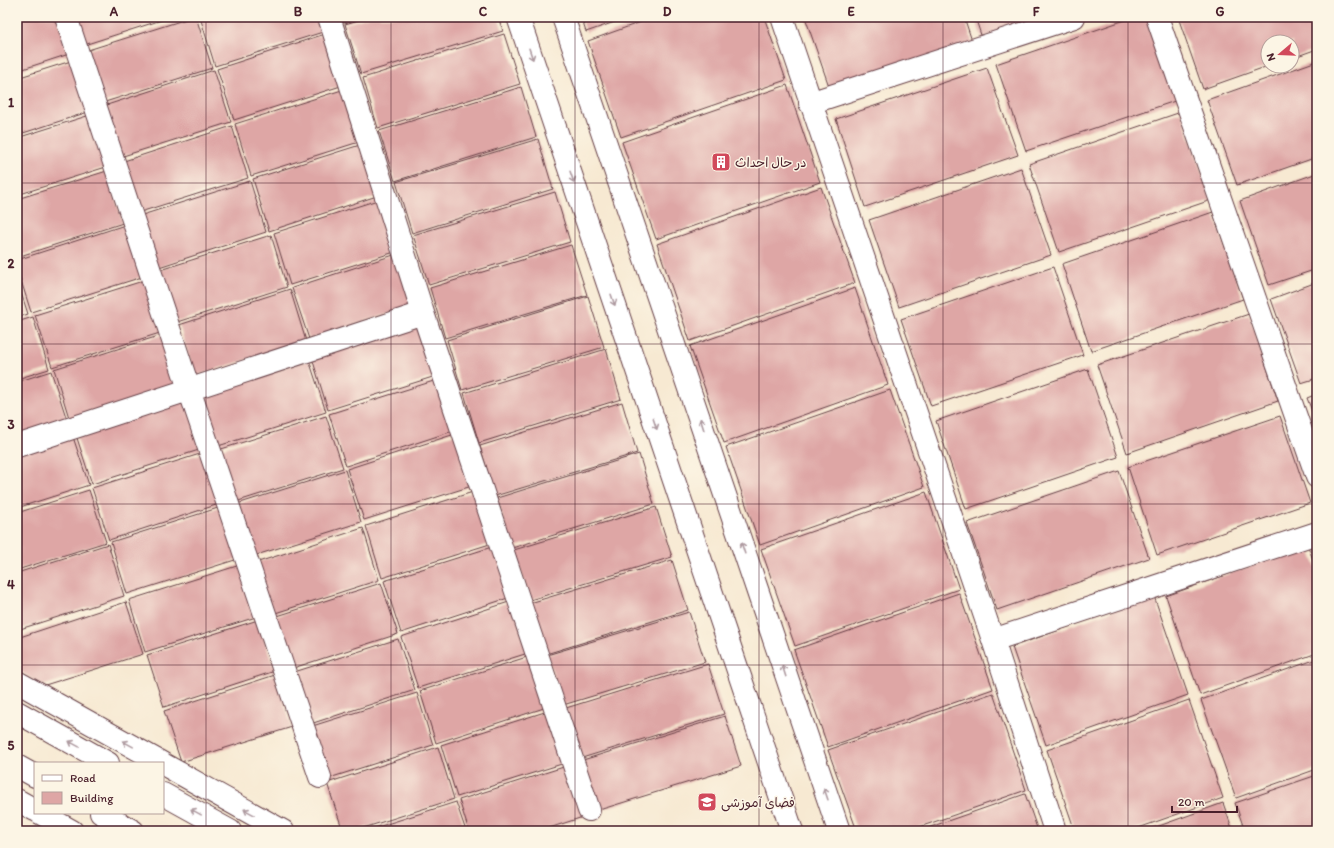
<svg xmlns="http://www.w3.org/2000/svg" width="1334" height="848" font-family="Itim,'Playpen Sans Arabic',sans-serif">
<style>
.building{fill:#dea6a5}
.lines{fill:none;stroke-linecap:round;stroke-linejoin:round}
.street-casing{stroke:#643d44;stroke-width:24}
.secondary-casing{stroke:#643d44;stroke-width:24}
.street{stroke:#fff;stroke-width:22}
.secondary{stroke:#fff;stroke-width:22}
.oneway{stroke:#ae9aa0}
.grid{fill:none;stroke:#4a1f2b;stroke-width:1;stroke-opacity:0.55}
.labels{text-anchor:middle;stroke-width:3;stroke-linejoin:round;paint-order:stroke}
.poi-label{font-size:13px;fill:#4a1f2b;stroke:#fcf5e5;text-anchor:start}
.neatline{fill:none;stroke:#4a1f2b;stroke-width:1.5}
.grid-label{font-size:13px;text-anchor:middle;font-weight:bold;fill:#4a1f2b}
</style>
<rect width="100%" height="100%" fill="#fcf5e5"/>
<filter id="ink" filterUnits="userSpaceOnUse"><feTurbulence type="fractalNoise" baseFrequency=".025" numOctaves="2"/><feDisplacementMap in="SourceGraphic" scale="8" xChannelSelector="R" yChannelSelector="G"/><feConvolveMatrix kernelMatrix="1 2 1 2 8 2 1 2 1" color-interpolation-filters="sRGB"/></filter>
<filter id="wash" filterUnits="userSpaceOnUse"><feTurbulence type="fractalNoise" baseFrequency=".012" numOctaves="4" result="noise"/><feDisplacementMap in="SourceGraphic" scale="16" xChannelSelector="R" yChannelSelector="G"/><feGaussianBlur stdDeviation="0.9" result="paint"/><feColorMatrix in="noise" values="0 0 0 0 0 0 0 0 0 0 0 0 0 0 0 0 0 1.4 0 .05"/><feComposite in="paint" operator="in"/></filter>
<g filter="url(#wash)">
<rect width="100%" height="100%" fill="#f7e9d2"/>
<g id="blocks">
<path class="building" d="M17,17H58L69,54L17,71Z
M75,17H171L84,45Z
M193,17H196L212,68L102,103L85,51Z
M200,17H322L326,31L215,66Z
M342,17H362L344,23Z
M369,17H498L503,31L361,74L345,24Z
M581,17H629L586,32Z
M655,17H764L786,80L621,137L588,41Z
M805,17H964L973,44L831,92Z
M975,17H1042L982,38Z
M1134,17H1150L1178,100L1026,151L996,64Z
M1178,17H1317V49L1292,58V42H1268V66L1203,89Z
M328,33L344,85L234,120L217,69Z
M504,34L520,84L378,128L363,78Z
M71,61L88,112L17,135V78Z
M1317,61V157L1237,185L1207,100Z
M987,68L1018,155L865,207L836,119Z
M214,70L231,122L120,157L104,106Z
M787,85L820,182L656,239L622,142Z
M521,87L536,137L395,181L379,131Z
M345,89L362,141L251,176L235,124Z
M1181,112L1211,200L1059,252L1029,164Z
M90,115L106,167L17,195V138Z
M232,126L248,178L137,213L121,162Z
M538,139L553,189L412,233L396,182Z
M363,144L380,195L269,231L253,179Z
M1021,168L1051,255L899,307L869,220Z
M107,171L123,223L17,257V199Z
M1317,173V269L1269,285L1240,201Z
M250,181L266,232L156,268L139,216Z
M821,187L855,283L690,341L657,244Z
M555,192L570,242L429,285L413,235Z
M384,198L401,250L290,285L274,233Z
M1213,212L1243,299L1091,351L1062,264Z
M125,225L142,277L31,312L17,268V260Z
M271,235L287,287L177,322L160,270Z
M571,245L587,295L445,338L430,288Z
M403,252L420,304L309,339L292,288Z
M1053,267L1083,355L931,406L901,319Z
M17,280L28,314L17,318Z
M146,280L163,332L52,367L35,315Z
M1317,282V378L1301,383L1271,299Z
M855,288L888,385L724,443L690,346Z
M290,289L306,341L195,376L179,325Z
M588,296L604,347L462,390L447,340Z
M1249,314L1278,401L1127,453L1097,365Z
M33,317L49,369L17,379V322Z
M423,323L439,375L328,410L312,358Z
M165,334L181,386L70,421L54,369Z
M606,349L621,399L479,443L464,393Z
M309,360L326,412L215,447L198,395Z
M1088,369L1118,457L966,509L936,421Z
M51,371L68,423L17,439V382Z
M440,379L456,430L346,466L329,414Z
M890,390L924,487L760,545L726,447Z
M1317,394V424L1307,398Z
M186,397L202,449L92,484L75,432Z
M622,402L637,453L495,496L480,446Z
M326,416L343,468L232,503L215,451Z
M1280,416L1310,503L1157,555L1128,467Z
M458,433L475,485L364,520L347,469Z
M72,434L89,485L17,508V452Z
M203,453L219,504L109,540L92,488Z
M639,454L654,504L512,548L497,498Z
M345,470L361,522L250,557L234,505Z
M1119,471L1149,558L997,610L967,523Z
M89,490L106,542L17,570V513Z
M476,491L493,543L382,578L366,526Z
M926,492L959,589L795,646L761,549Z
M221,507L238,559L127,594L111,542Z
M656,507L672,557L530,600L514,550Z
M363,528L379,580L269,615L252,564Z
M108,544L124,596L17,630V573Z
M495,546L511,597L401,633L384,581Z
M1308,546L1317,571V653L1200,695L1166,596Z
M672,560L688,610L546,654L530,603Z
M240,565L256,617L145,652L129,600Z
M381,583L398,634L287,670L271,618Z
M959,593L993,689L828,747L794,650Z
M1154,596L1188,695L1046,745L1012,647Z
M512,601L528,653L418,688L401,637Z
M126,602L143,654L42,686L17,669V638Z
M689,612L705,662L563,705L547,655Z
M258,620L275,671L164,707L147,655Z
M398,639L415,690L304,726L288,674Z
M530,656L547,707L436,743L420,691Z
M1317,659V769L1236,798L1201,700Z
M708,664L724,714L582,758L566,708Z
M275,675L292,727L181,762L164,711Z
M417,693L433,745L323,780L306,728Z
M993,693L1026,790L908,831H857L828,750Z
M1189,700L1223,798L1130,831H1075L1047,750Z
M551,710L568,762L457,797L441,745Z
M725,716L741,766L599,810L583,760Z
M438,747L454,799L354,831H343L327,783Z
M570,765L586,816L540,831H469L459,800Z
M1317,775V831H1245L1235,803Z
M1025,794L1038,831H919Z
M456,802L466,831H365Z
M1223,803L1233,831H1145Z"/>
</g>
</g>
<g filter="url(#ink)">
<use href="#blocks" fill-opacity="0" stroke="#643d44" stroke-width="1"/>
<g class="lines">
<g class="street-casing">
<path id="street" d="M66,17L189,389L320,777
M329,17L423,313L589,810
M782,17L993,640L1055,831
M1157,17L1317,477
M810,103L1074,17
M17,446L423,313
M993,640L1317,533"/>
</g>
<g class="secondary-casing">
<path id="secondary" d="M518,17L792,831
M563,17L839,831
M17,682L162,763
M17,712L108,763
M163,764L283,831
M17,766L35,776
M163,794L230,831
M17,800L35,810
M40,813L72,831
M101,813L133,831"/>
</g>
<use href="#street" class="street"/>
<use href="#secondary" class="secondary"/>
</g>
<defs><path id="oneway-shaft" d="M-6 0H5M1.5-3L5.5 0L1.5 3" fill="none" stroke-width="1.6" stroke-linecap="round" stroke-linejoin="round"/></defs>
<g class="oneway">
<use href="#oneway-shaft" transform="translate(531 54) rotate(71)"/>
<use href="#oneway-shaft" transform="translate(572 177) rotate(71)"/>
<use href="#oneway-shaft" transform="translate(613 300) rotate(71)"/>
<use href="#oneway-shaft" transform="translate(655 424) rotate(71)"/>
<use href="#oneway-shaft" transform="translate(702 424) rotate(-108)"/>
<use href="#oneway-shaft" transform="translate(743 548) rotate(-108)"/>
<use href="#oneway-shaft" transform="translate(784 671) rotate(-108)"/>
<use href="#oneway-shaft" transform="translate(74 744) rotate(-151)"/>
<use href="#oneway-shaft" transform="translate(128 744) rotate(-151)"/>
<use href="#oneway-shaft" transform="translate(826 794) rotate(-109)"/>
<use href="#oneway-shaft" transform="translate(196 812) rotate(-151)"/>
<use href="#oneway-shaft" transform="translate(249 812) rotate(-151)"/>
</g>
</g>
<path class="grid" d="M206,17V831M391,17V831M575,17V831M759,17V831M943,17V831M1128,17V831M17,183H1317M17,344H1317M17,504H1317M17,665H1317"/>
<defs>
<g id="building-square" transform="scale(1)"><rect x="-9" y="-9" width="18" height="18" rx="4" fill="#d1495b" stroke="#fcf5e5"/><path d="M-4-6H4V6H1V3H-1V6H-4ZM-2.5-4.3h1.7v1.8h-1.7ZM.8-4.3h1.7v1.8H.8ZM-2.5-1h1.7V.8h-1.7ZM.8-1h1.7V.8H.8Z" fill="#fff"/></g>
<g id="school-square" transform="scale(1)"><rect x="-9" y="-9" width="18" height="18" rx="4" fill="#d1495b" stroke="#fcf5e5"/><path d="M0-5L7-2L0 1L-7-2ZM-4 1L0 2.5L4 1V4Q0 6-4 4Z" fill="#fff"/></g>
</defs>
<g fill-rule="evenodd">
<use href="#building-square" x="721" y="162"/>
<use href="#school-square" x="707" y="802"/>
</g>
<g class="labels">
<g class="poi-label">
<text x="735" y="167">در حال احداث</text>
<text x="721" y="807">فضای آموزشی</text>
</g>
</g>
<rect width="1334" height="848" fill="none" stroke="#fcf5e5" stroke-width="44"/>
<rect x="34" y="762" width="130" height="52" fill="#fcf5e5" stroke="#b59f9b"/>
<rect x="42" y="775" width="20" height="6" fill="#ffffff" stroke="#b59f9b"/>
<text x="70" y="782" font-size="12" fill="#4a1f2b">Road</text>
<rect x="42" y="792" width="20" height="12" fill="#dea6a5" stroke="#b59f9b"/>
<text x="70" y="802" font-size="12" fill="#4a1f2b">Building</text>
<g transform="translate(1280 54) rotate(251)"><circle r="19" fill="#fcf5e5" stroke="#b59f9b"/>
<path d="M0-3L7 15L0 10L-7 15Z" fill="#d1495b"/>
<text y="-6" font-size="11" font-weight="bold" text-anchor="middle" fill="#4a1f2b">N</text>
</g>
<path d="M1172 806v6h65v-6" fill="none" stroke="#4a1f2b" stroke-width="2"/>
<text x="1178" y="806" font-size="12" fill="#4a1f2b" stroke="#fcf5e5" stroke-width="3" paint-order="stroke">20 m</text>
<rect x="22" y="22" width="1290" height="804" class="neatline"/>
<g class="grid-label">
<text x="114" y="16">A</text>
<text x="298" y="16">B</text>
<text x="483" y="16">C</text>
<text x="667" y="16">D</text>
<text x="851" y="16">E</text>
<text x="1036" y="16">F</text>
<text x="1220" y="16">G</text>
<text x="11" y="107">1</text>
<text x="11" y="268">2</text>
<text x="11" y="429">3</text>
<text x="11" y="589">4</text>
<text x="11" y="750">5</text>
</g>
</svg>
